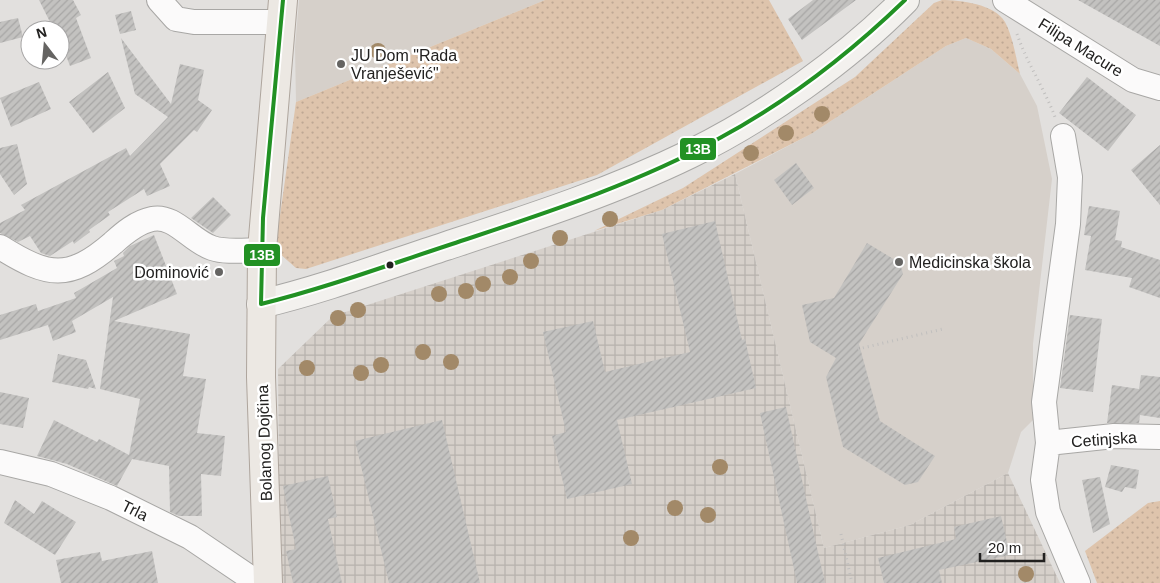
<svg xmlns="http://www.w3.org/2000/svg" width="1160" height="583" font-family="Arial,sans-serif">
<style>
.built{fill:#d6d0ca}
.industrial{fill:url(#industrial-grid)}
.grass{fill:url(#grass-dots)}
.building{fill:url(#building-hatch)}
.lines{fill:none;stroke-linecap:round;stroke-linejoin:round}
.minor-casing{stroke:#a8a7a5;stroke-width:26}
.secondary-casing{stroke:#a8a7a5;stroke-width:30}
.primary-casing{stroke:#aea59d;stroke-width:30}
.path{stroke:#c0bfbe;stroke-width:3;stroke-dasharray:1 4;stroke-linecap:butt}
.minor{stroke:#fbfafa;stroke-width:24}
.secondary{stroke:#f3f1ee;stroke-width:28}
.primary{stroke:#ece8e3;stroke-width:28}
.bus-1-casing{stroke:#fff;stroke-width:8}
.bus-1{stroke:#229124;stroke-width:4}
.tree{fill:#a28968}
.poi-dot{fill:#656462;stroke:#fff;stroke-width:2}
.bus-dot{fill:#222120;stroke:#fff;stroke-width:2}
.labels{text-anchor:middle;stroke-width:5;stroke-linejoin:round;paint-order:stroke}
.street-label{font-size:16px;fill:#222120;stroke:#fff}
.poi-label{font-size:16px;fill:#222120;stroke:#fff;text-anchor:start}
.line-badge{stroke:#fff;stroke-width:2}
.badge-label{font-size:14px;text-anchor:middle;font-weight:bold;fill:#fff}
</style>
<defs>
<pattern id="industrial-grid" width="8" height="8" patternUnits="userSpaceOnUse" patternTransform="scale(1.25)"><rect width="8" height="8" fill="#d6d0ca"/><path d="M0 4h8M4 0v8" fill="none" stroke="#b7b2ad"/></pattern>
<pattern id="grass-dots" width="8" height="8" patternUnits="userSpaceOnUse" patternTransform="scale(1.25)"><rect width="8" height="8" fill="#dec4ac"/><path d="M2 2h.1M6 6h.1" fill="none" stroke="#bea894" stroke-width="1.8" stroke-linecap="round"/></pattern>
<pattern id="building-hatch" width="6" height="6" patternUnits="userSpaceOnUse" patternTransform="scale(1.25)"><rect width="6" height="6" fill="#c3c2c0"/><path d="M-1 1l2-2M0 6l6-6M5 7l2-2" fill="none" stroke="#a7a6a5"/></pattern>
</defs>
<rect width="100%" height="100%" fill="#e2e0de"/>
<path class="built" d="M299,0H545L296,102L295,47Z
M966,38L991,49L1020,74L1037,106L1052,179L1033,344V403L1035,418L1021,432L1008,473L910,525L824,548L735,174L811,134L946,46Z"/>
<path class="industrial" d="M735,174L824,548L910,525L1008,473L1060,583H280L278,369L333,316L662,210Z"/>
<path class="grass" d="M545,0H769L803,61L597,175L306,269L296,268L279,253L277,237L296,102Z
M942,0C960,0 995,4 1005,22C1013,37 1016,58 1020,74L991,49L966,38L946,46L811,134L662,210L594,231L683,188L855,77L934,3Z
M1160,501V583H1097L1085,551L1148,503Z"/>
<path class="building" d="M39,0H73L81,15L76,18L91,58L70,66L60,40V30L53,28Z
M813,0H856L802,40L788,19Z
M1078,0H1160V46L1128,28Z
M131,11L136,30L120,34L115,15Z
M18,18L23,37L0,43V22Z
M121,38L171,104L180,64L204,70L198,100L212,110L197,132L194,130L160,164L170,186L147,196L144,189L108,212L110,215L89,230L90,232L74,244L73,241L50,256L41,253L30,236L18,242L0,233V223L25,210L21,205L126,148L130,156L168,117L135,94Z
M108,72L125,108L93,133L69,102Z
M1087,77L1136,115L1108,151L1059,113Z
M39,82L51,109L11,127L0,98Z
M17,144L27,184L14,195L0,174V148Z
M1160,145V205L1131,170Z
M796,163L814,188L792,205L774,180Z
M213,197L231,215L213,233L191,218Z
M1089,206L1120,211L1115,240L1122,241L1121,247L1160,260V298L1129,287L1132,278L1085,270L1091,236L1084,235Z
M715,221L742,340L745,339L756,388L617,420L632,484L567,499L552,436L566,432L543,332L593,321L605,372L690,352L662,234Z
M154,235L177,294L114,321L190,334L183,376L206,379L197,433L225,436L221,476L201,474L202,516H179L170,512L169,466L132,459L117,486L67,464L37,456L54,420L97,442L99,439L129,455L140,399L100,389L113,297L72,321L76,332L53,341L48,325L0,340V315L36,304L38,311L76,298L74,293L117,268L114,261L124,256L123,253L130,246Z
M867,243L900,263L903,274L859,344L880,421L935,456L918,482L905,485L843,447L826,377L836,358L810,342L802,305L834,298Z
M1070,315L1102,319L1093,392L1060,388Z
M58,354L86,360L96,389L89,387L88,389L52,382Z
M1141,375L1160,377V418L1140,415L1139,423H1107L1112,385L1139,389Z
M0,392L29,398L23,428L0,424Z
M786,407L815,539L825,583H797L789,546L760,413Z
M442,420L480,583H389L355,441Z
M1111,465L1139,470L1136,489L1125,487L1122,492L1105,487Z
M328,476L337,517L328,519L342,583H293L286,551L296,549L283,486Z
M1100,477L1110,524L1093,533L1082,480Z
M15,500L34,514L42,501L76,522L55,555L4,523Z
M1001,516L1010,555L939,570L942,583H884L878,558L956,539L954,527Z
M152,551L158,583H61L56,560L100,552L102,561Z"/>
<g class="lines">
<g class="minor-casing">
<path id="minor" d="M159,0L176,19L194,22H281
M1005,0L1133,80L1160,88
M1063,136L1070,177L1068,224L1044,402L1048,443L1043,480L1048,512L1078,583
M0,247C48,277 69,281 113,243C124,233 137,222 152,219C174,214 191,241 212,248C226,253 246,250 262,250
M1048,443L1114,436L1160,437
M0,462L51,474L111,498L190,537L258,583"/>
</g>
<g class="secondary-casing">
<path id="secondary" d="M261,304C324,289 385,266 446,246C528,219 612,192 690,154C764,118 847,59 905,0"/>
</g>
<g class="primary-casing">
<path id="primary" d="M268,583L261,377L262,250L283,0"/>
</g>
<path class="path" d="M1017,34C1027,63 1044,88 1055,117
M858,349L943,329
M841,534L852,583"/>
<use href="#minor" class="minor"/>
<use href="#secondary" class="secondary"/>
<use href="#primary" class="primary"/>
<g class="bus-1-casing">
<path id="bus-1" d="M283,0L263,218L261,304C326,288 388,265 452,244C542,214 634,185 718,139C787,102 849,54 905,0"/>
</g>
<use href="#bus-1" class="bus-1"/>
</g>
<g class="tree">
<circle cx="378" cy="51" r="8"/>
<circle cx="822" cy="114" r="8"/>
<circle cx="786" cy="133" r="8"/>
<circle cx="751" cy="153" r="8"/>
<circle cx="610" cy="219" r="8"/>
<circle cx="560" cy="238" r="8"/>
<circle cx="531" cy="261" r="8"/>
<circle cx="510" cy="277" r="8"/>
<circle cx="483" cy="284" r="8"/>
<circle cx="466" cy="291" r="8"/>
<circle cx="439" cy="294" r="8"/>
<circle cx="358" cy="310" r="8"/>
<circle cx="338" cy="318" r="8"/>
<circle cx="423" cy="352" r="8"/>
<circle cx="451" cy="362" r="8"/>
<circle cx="381" cy="365" r="8"/>
<circle cx="307" cy="368" r="8"/>
<circle cx="361" cy="373" r="8"/>
<circle cx="720" cy="467" r="8"/>
<circle cx="675" cy="508" r="8"/>
<circle cx="708" cy="515" r="8"/>
<circle cx="631" cy="538" r="8"/>
<circle cx="1026" cy="574" r="8"/>
</g>
<g class="poi-dot">
<circle cx="341" cy="64" r="5"/>
<circle cx="899" cy="262" r="5"/>
<circle cx="219" cy="272" r="5"/>
</g>
<circle class="bus-dot" cx="390" cy="265" r="4.5"/>
<g class="labels">
<g class="street-label">
<text transform="translate(1081 47) rotate(32)" y="6">Filipa Macure</text>
<text transform="translate(1104 439) rotate(-4)" y="6">Cetinjska</text>
<text transform="translate(264 443) rotate(-92)" y="6">Bolanog Dojčina</text>
<text transform="translate(135 510) rotate(26)" y="6">Trla</text>
</g>
<g class="poi-label">
<text x="351" y="61">JU Dom "Rada<tspan x="351" dy="18">Vranješević"</tspan></text>
<text x="909" y="268">Medicinska škola</text>
<text x="209" y="278" text-anchor="end">Dominović</text>
</g>
</g>
<g class="line-badge">
<rect x="679" y="137" width="38" height="24" rx="5" fill="#229124"/>
<rect x="243" y="243" width="38" height="24" rx="5" fill="#229124"/>
</g>
<g class="badge-label">
<text x="698" y="154">13B</text>
<text x="262" y="260">13B</text>
</g>
<g transform="translate(45 45) rotate(344)"><circle r="24" fill="#ffffff" stroke="#a7a6a6"/>
<path d="M0-4L9 19L0 12L-9 19Z" fill="#656462"/>
<text y="-8" font-size="14" font-weight="bold" text-anchor="middle" fill="#222120">N</text>
</g>
<path d="M980 553v8h64v-8" fill="none" stroke="#222120" stroke-width="2.5"/>
<text x="988" y="553" font-size="15" fill="#222120" stroke="#ffffff" stroke-width="4" paint-order="stroke">20 m</text>
</svg>
